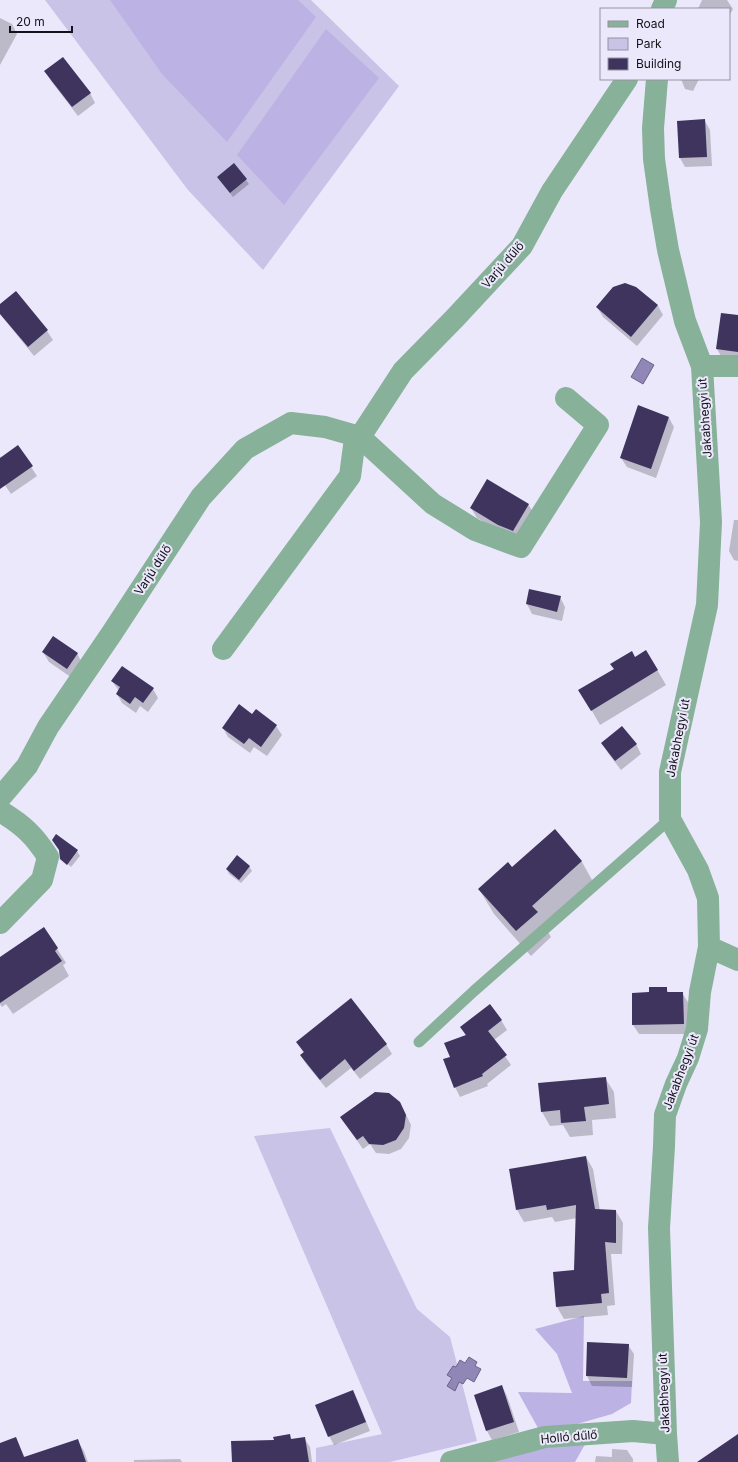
<svg xmlns="http://www.w3.org/2000/svg" width="738" height="1462" font-family="Inter,sans-serif">
<style>
.green{fill:#c9c3e7}
.forest{fill:#bcb3e4}
.water{fill:#9087b6;stroke:#6b6487}
.shadow{fill:#0003}
.building{fill:#3e345d}
.lines{fill:none;stroke-linecap:round;stroke-linejoin:round}
.service{stroke:#87b198;stroke-width:11}
.minor{stroke:#87b198;stroke-width:22}
.labels{text-anchor:middle;stroke-width:4;stroke-linejoin:round;paint-order:stroke}
.street-label{font-size:12px;fill:#141219;stroke:#ebe8fc}
</style>
<rect width="100%" height="100%" fill="#ebe8fc"/>
<path class="green" d="M45,0H311L399,86L263,270L188,190Z
M330,1128L417,1309L450,1337L477,1441L390,1462H316V1448L382,1434L254,1136Z"/>
<path class="forest" d="M110,0H298L316,17L227,142L162,74Z
M326,29L379,78L284,205L237,155Z
M584,1316L583,1381H632L631,1403L612,1414L577,1424L538,1428L518,1392L572,1393L557,1354L535,1329Z
M588,1439L575,1462H482Z"/>
<path class="water" d="M642,358L654,365L643,384L631,377Z
M469,1357L477,1362L475,1366L481,1369L474,1382L467,1378L463,1384L459,1382L455,1391L447,1386L452,1378L447,1375L453,1366L456,1367L460,1360L465,1363Z"/>
<path class="shadow" d="M702,0H727L733,9L729,16V9H698Z
M0,18L12,24L17,34L0,65Z
M46,71L90,93L95,103L78,116L51,81Z
M681,79H699L693,91L685,89Z
M705,121L710,130L712,166L685,167L680,158Z
M234,165L249,184L233,197L218,178Z
M636,287L658,306L663,315L637,346L603,317L597,307Z
M16,293L47,331L53,340L34,356L0,314V306Z
M722,314L738,316V365L725,363L717,349Z
M669,418L674,427L656,478L627,467L621,458Z
M18,447L37,476L11,494L0,478V456L1,458Z
M528,504L534,514L518,540L504,534L477,518L471,508Z
M734,520H738V561L734,560L729,551Z
M530,590L560,597L565,607L562,621L532,614L527,604Z
M646,651L666,685L600,725L580,690Z
M43,652L77,653L82,663L72,678L49,662Z
M112,681L153,689L158,698L148,712L140,706L136,713L122,703L117,694L119,691Z
M252,715L276,726L282,735L267,756L254,747L250,753L228,737L223,728Z
M603,744H636L641,754L621,770L608,753Z
M554,831L582,862L596,887L547,930L551,937L531,956L494,914L479,889L512,868Z
M57,836L77,851L80,856L71,867L62,859Z
M249,866L252,871L241,883L229,874L227,869Z
M44,928L66,963L63,965L69,976L13,1014L6,1004L2,1007L0,1004V958Z
M666,988L669,993H682L688,1002V1034H639L633,1025L650,993Z
M501,1020L507,1030L494,1040L511,1065L487,1084L488,1086L460,1097L455,1087L451,1058L466,1036L461,1027Z
M297,1042L386,1044L392,1054L360,1079L351,1068L326,1088L307,1065L301,1056L304,1054Z
M605,1078L614,1092L616,1118L592,1120L593,1135L570,1137L563,1125L550,1126L542,1112Z
M375,1093L400,1102L411,1125L409,1138L401,1149L389,1154L376,1153L370,1144L363,1149L341,1118Z
M586,1157L593,1169L600,1211H616L623,1223L622,1254H611L615,1305L607,1306L608,1315L564,1319L557,1307L575,1271L577,1218L555,1222L552,1217L524,1222L517,1210Z
M588,1343L628,1345L634,1354L632,1387L592,1386L587,1376Z
M502,1386L507,1396L519,1432L492,1440L487,1431Z
M353,1391L358,1401L370,1431L334,1445L329,1436Z
M289,1435L292,1440L304,1438L310,1447L312,1462H233Z
M16,1438L25,1458L77,1440L84,1451L88,1462H0V1444Z
M612,1449L627,1450L633,1459V1462H595L596,1456L612,1457Z
M180,1459L182,1462H134V1460Z"/>
<path class="building" d="M63,57L91,93L72,107L44,71Z
M705,119L707,157L679,158L677,121Z
M234,163L247,179L230,193L217,177Z
M625,283L636,287L658,305L631,337L596,307L613,287Z
M16,291L48,330L28,347L0,314V304Z
M721,313L738,315V352L716,349Z
M638,405L669,417L651,469L620,458Z
M18,445L33,466L0,489V458Z
M487,479L529,504L513,531L498,525L470,508Z
M529,589L561,596L557,612L526,604Z
M53,636L78,653L67,669L42,652Z
M646,650L658,670L591,711L578,690L614,669L610,664L632,651L635,657Z
M122,666L154,688L143,703L135,697L130,704L116,694L120,687L111,681Z
M239,704L252,714L256,709L277,725L261,747L249,738L244,744L222,728Z
M622,726L637,744L615,761L601,743Z
M555,829L582,861L532,906L538,912L516,931L478,889L508,862L512,867Z
M56,834L78,850L67,865L60,859L59,850L52,840Z
M237,855L250,866L239,880L226,869Z
M44,927L58,948L55,951L62,961L0,1003V957Z
M649,987H667V992H683L684,1024L632,1025V993L649,992Z
M351,998L387,1044L354,1071L345,1059L320,1080L300,1055L304,1052L296,1042Z
M490,1004L502,1020L488,1031L507,1055L482,1074L483,1076L454,1088L443,1059L450,1057L444,1043L466,1035L460,1027Z
M606,1077L609,1104L584,1107L586,1121L561,1123L560,1110L541,1112L538,1083Z
M375,1092L389,1093L400,1102L406,1115L404,1128L396,1140L383,1145L369,1144L363,1136L357,1140L340,1117Z
M586,1156L595,1209L616,1210V1243L605,1242L609,1293L601,1294L602,1303L556,1307L553,1272L574,1270L576,1205L547,1210L546,1205L516,1210L509,1169Z
M587,1342L629,1344L627,1378L586,1376Z
M502,1385L514,1422L486,1431L474,1395Z
M353,1390L366,1422L328,1437L315,1405Z
M290,1434L291,1439L305,1437L309,1462H232L231,1441L274,1440L273,1437Z
M738,1434V1462H697Z
M16,1437L24,1457L78,1439L86,1462H0V1443Z"/>
<g class="lines">
<path class="service" d="M419,1042L474,991L670,819"/>
<path class="minor" d="M662,9L666,0
M657,79L653,128L654,159L661,209L668,250L685,321L702,366L711,522L707,605L670,772V819L698,870L708,898L709,947L700,992L697,1029L688,1058L676,1084L665,1115L664,1146L659,1228L666,1434L668,1462
M702,366H738
M223,649L350,476L354,446L403,371L455,318L522,246L552,191L627,79
M0,798L27,766L48,727L112,633L201,497L245,449L291,423L325,427L360,437L433,504L475,530L521,547L598,425L566,398
M0,811C23,825 34,835 48,857L42,880L0,923
M709,947L738,960
M451,1462L545,1437L633,1431L666,1434"/>
</g>
<g class="labels">
<g class="street-label">
<text transform="translate(503 265) rotate(-49)" y="4">Varjú dűlő</text>
<text transform="translate(705 418) rotate(-94)" y="4">Jakabhegyi út</text>
<text transform="translate(153 570) rotate(-57)" y="4">Varjú dűlő</text>
<text transform="translate(678 738) rotate(-79)" y="4">Jakabhegyi út</text>
<text transform="translate(681 1072) rotate(-69)" y="4">Jakabhegyi út</text>
<text transform="translate(664 1393) rotate(-92)" y="4">Jakabhegyi út</text>
<text transform="translate(569 1437) rotate(-5)" y="4">Holló dűlő</text>
</g>
</g>
<rect x="600" y="8" width="130" height="72" fill="#ebe8fc" stroke="#9592a1"/>
<rect x="608" y="21" width="20" height="6" fill="#87b198" stroke="#9592a1"/>
<text x="636" y="28" font-size="12" fill="#141219">Road</text>
<rect x="608" y="38" width="20" height="12" fill="#c9c3e7" stroke="#9592a1"/>
<text x="636" y="48" font-size="12" fill="#141219">Park</text>
<rect x="608" y="58" width="20" height="12" fill="#3e345d" stroke="#9592a1"/>
<text x="636" y="68" font-size="12" fill="#141219">Building</text>
<path d="M10 26v6h62v-6" fill="none" stroke="#141219" stroke-width="2"/>
<text x="16" y="26" font-size="12" fill="#141219" stroke="#ebe8fc" stroke-width="3" paint-order="stroke">20 m</text>
</svg>
